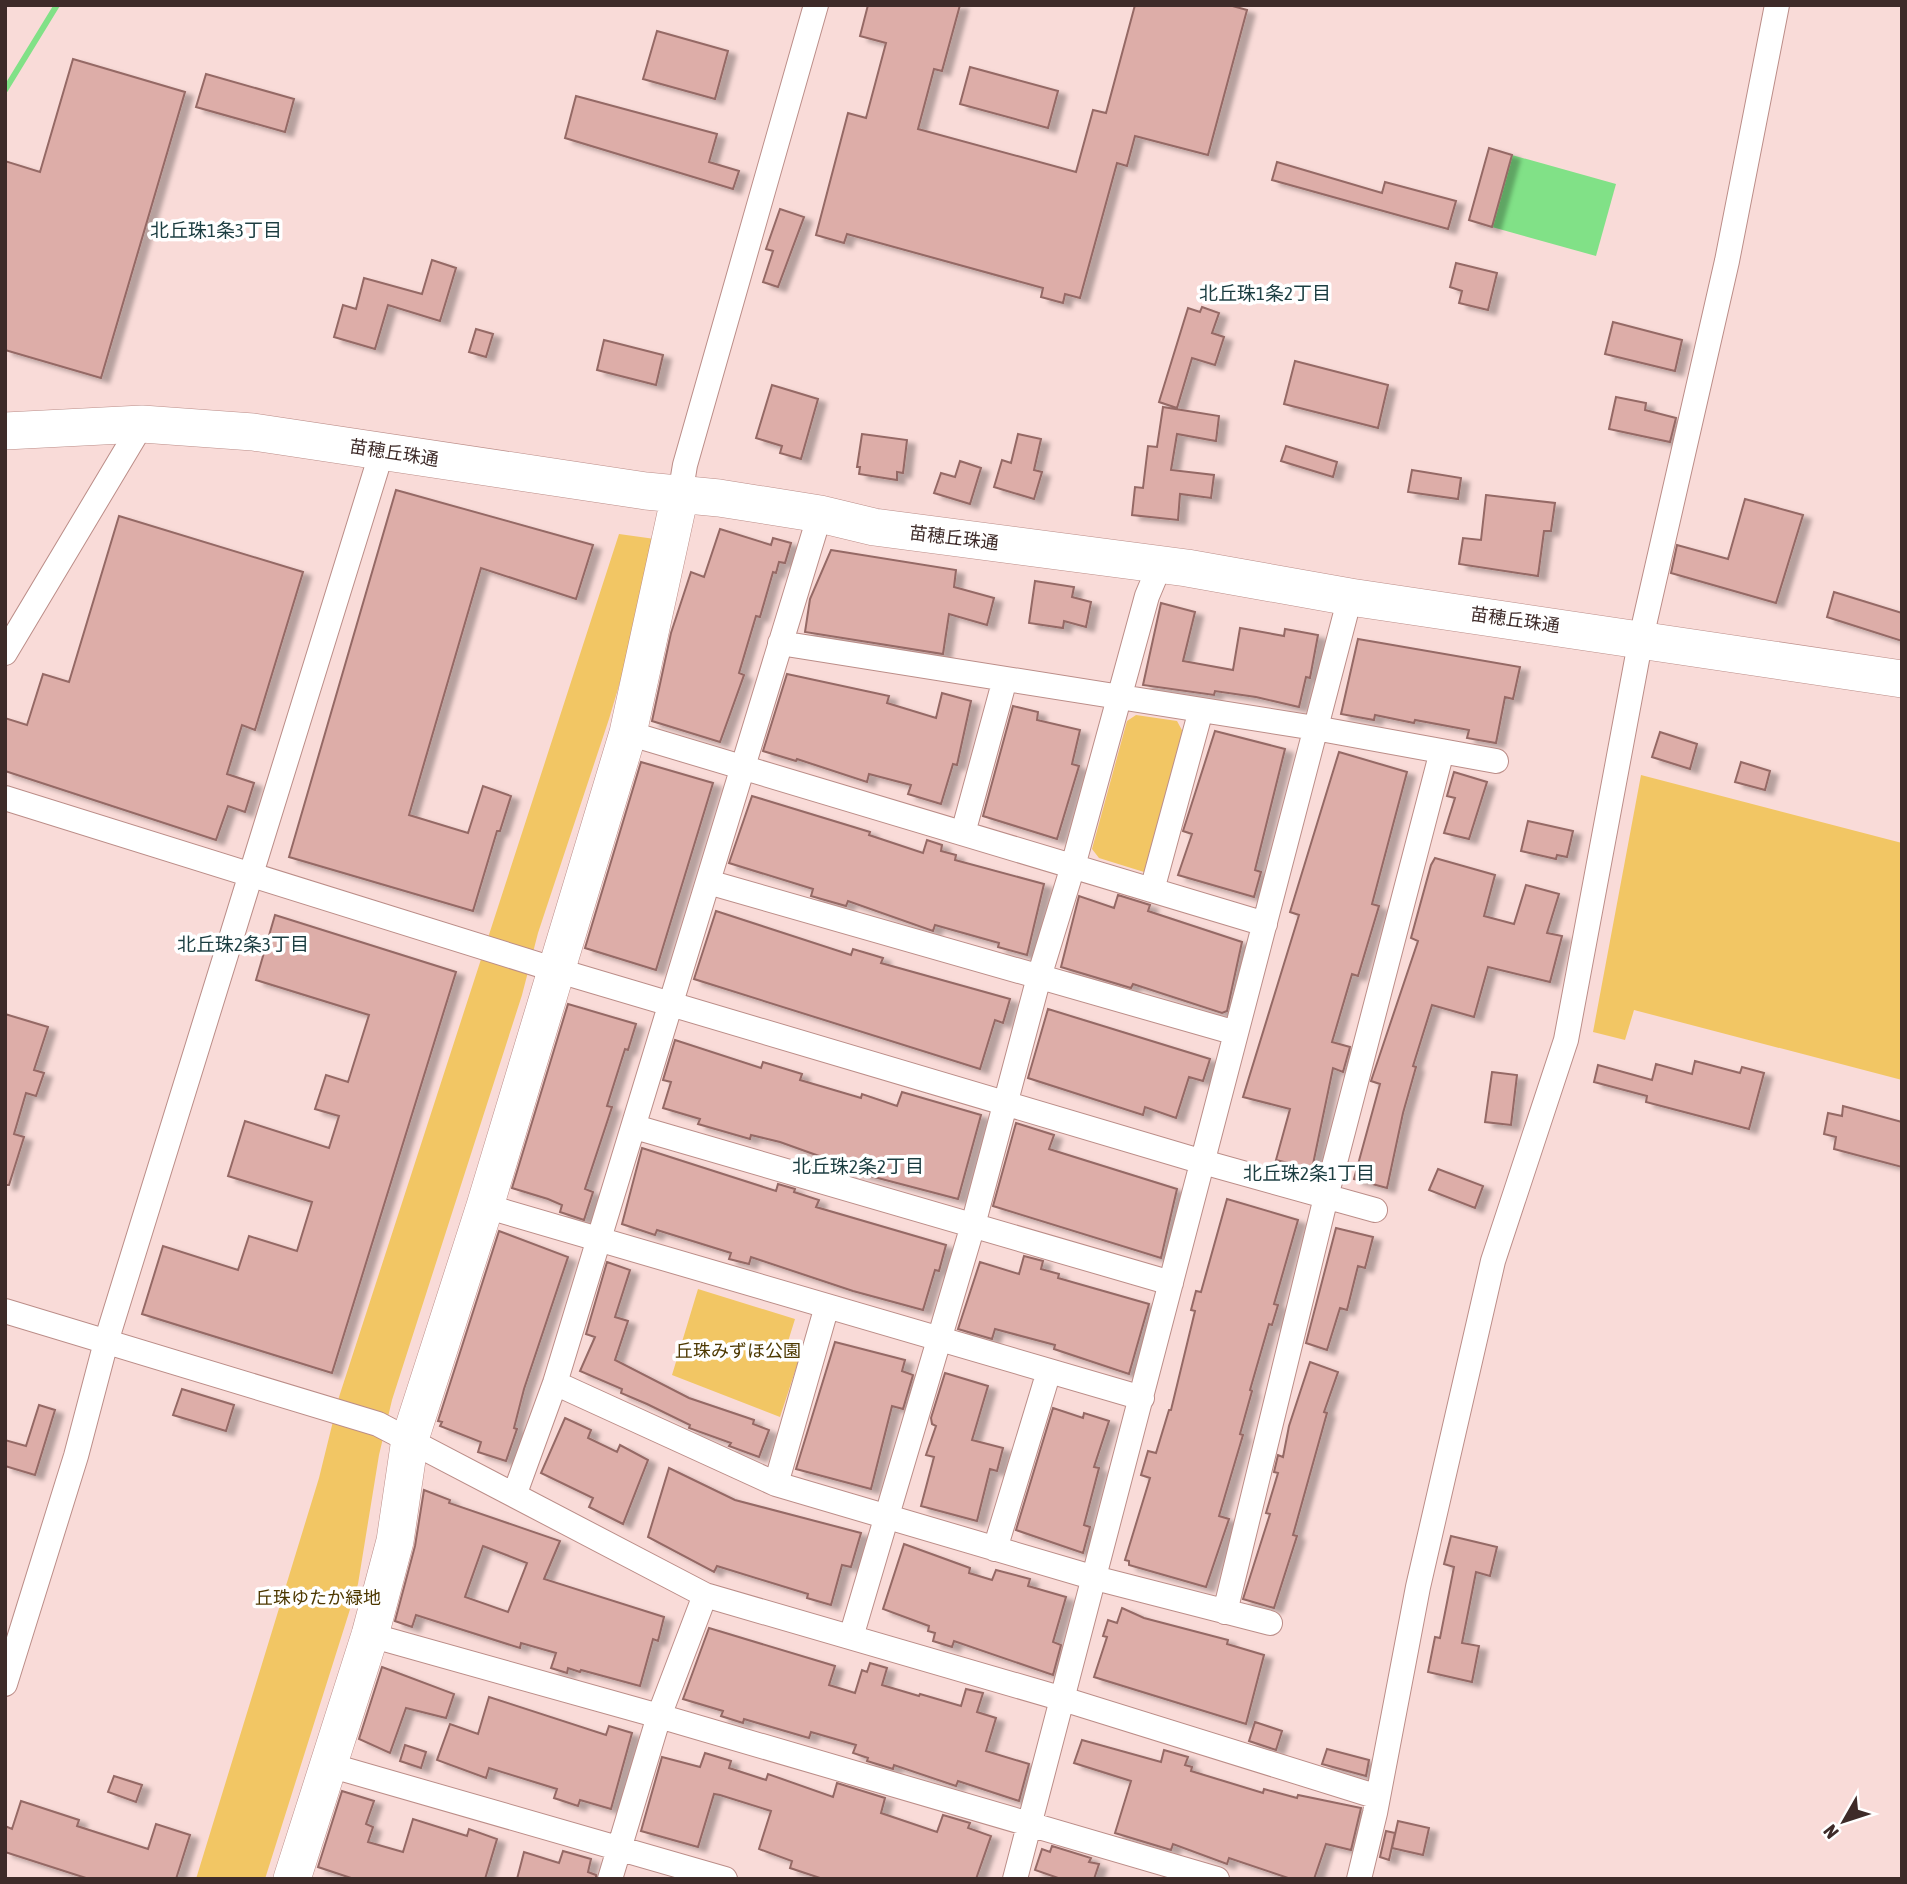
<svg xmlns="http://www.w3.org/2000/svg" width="1907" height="1884" font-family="'Asap Condensed','Noto Sans JP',sans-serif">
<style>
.green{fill:#f2c664}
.water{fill:#81e187}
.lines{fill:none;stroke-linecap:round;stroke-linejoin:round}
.stream{stroke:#81e187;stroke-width:6}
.building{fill:#ddada8;stroke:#956965;stroke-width:2;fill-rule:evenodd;filter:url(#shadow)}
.street-casing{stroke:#bb8d88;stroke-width:26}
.secondary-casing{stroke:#bb8d88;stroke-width:38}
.street{stroke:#fff;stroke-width:24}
.secondary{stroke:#fff;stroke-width:37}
.labels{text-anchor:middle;stroke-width:7;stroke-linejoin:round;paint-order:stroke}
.street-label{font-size:18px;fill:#3e2b29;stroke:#fff}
.park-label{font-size:18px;fill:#4d3800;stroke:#fff}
.neighbourhood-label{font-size:19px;fill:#1b3d41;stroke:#fff}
</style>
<defs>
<filter id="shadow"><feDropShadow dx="8" dy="4.5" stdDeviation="2" flood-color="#0004"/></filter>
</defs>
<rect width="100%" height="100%" fill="#f9dbd8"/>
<path class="green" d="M619,534L655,539L656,561L609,719L538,933L522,995L392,1400L379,1455L358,1584L265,1879H196L319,1478L339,1397Z
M1136,715L1177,721L1183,732L1149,869L1144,872L1099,858L1092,849L1127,721Z
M1641,775L1902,843V1080L1634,1010L1625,1040L1593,1032Z
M698,1289L795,1319L786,1348L801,1353L780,1417L672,1375Z"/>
<path class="water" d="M1512,155L1616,184L1596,256L1492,227Z"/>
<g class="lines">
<path class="stream" d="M5,90L57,5"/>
</g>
<path class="building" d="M868,5H960L942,71L934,69L918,129L1076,172L1093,110L1106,113L1135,5H1229L1247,10L1208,155L1135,136L1127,166L1117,163L1080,298L1065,294L1063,303L1041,297L1043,288L847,234L844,243L816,235L848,113L866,118L886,43L860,36Z
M657,31L728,51L715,99L643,79Z
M73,59L185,92L101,378L5,350V161L40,172Z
M970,67L1058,91L1048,128L960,104Z
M206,74L294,99L285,132L196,107Z
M576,96L717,134L709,162L739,171L733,189L565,138Z
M1489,148L1512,155L1492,227L1469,220Z
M1277,162L1382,193L1385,182L1456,201L1448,229L1272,180Z
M780,209L804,217L778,287L763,282L773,251L766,249Z
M432,260L456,268L440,321L388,305L375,349L334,337L343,305L356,309L364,278L422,294Z
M1456,263L1497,273L1488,310L1459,303L1462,291L1450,287Z
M1202,307L1219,313L1212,333L1224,337L1215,365L1192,358L1177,408L1159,402L1188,308L1200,312Z
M1613,322L1682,340L1675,371L1605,354Z
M476,329L493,334L486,357L469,352Z
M604,340L663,355L656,385L597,370Z
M1295,361L1388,385L1378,428L1284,404Z
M772,385L818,399L801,459L780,453L782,446L756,438Z
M1616,397L1646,403L1645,410L1676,418L1670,442L1609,429Z
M1163,407L1219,416L1216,441L1177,434L1171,470L1214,475L1211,498L1180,494L1178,520L1132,515L1135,487L1143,488L1148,446L1157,447Z
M862,434L907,440L903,473L897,472V480L859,474L860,467H857Z
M1018,434L1041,439L1034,470L1042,472L1034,499L994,487L1002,460L1011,463Z
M1286,446L1337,462L1333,477L1281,461Z
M960,461L981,468L970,504L934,493L941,473L955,477Z
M1412,470L1461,478L1458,499L1408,492Z
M396,490L593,545L576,599L481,568L409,815L468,833L483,786L511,796L500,831H497L473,911L289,857Z
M1486,495L1555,503L1551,531H1544L1538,576L1459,564L1463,538L1481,540Z
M1745,499L1803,515L1776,603L1671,573L1677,545L1728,559Z
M119,516L303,572L255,730L242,725L227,774L254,783L245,812L228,806L216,840L5,771V718L27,725L43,674L69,682Z
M720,529L771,545L773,538L791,543L785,563L779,562L776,573L773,572L760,617L756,616L739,673L744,675L720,742L652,721L671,633L691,572L704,577Z
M831,550L956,570L954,587L994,598L987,625L949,614L943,654L805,632L810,599Z
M1035,581L1074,587L1072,597L1091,602L1086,627L1064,621L1063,628L1029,623Z
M1834,592L1902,613V641L1827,617Z
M1161,603L1195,612L1183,661L1233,670L1240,628L1284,636L1285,629L1318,635L1310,678L1306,677L1299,707L1256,697L1215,691L1214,695L1143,685Z
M1358,639L1520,667L1513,699L1505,697L1496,743L1467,738L1469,730L1415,720L1414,723L1375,715L1374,720L1341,714Z
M787,674L889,696L887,703L936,718L942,693L971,701L957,765L953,764L941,804L908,794L911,785L869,774L867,782L797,759L796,761L763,751Z
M1013,706L1038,712L1037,720L1080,730L1072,764L1079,766L1057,839L983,816Z
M1215,731L1285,749L1255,870L1261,872L1254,897L1178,875L1192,834L1183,831Z
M1660,732L1697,744L1690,769L1652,757Z
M1339,752L1407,772L1372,904L1379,906L1358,976L1352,974L1332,1042L1350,1047L1343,1072L1333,1068L1312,1169L1276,1160L1290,1109L1243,1097L1299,915L1290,912Z
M641,762L713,783L656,970L585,948Z
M1741,762L1770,771L1765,790L1735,782Z
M1454,772L1487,782L1469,839L1444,833L1455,798L1447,796Z
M752,796L870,832L869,835L923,853L927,840L942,845L941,851L956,855L955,860L1044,884L1027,955L998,947L999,943L935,925L933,931L848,901L846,906L811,896L813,889L729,863Z
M1528,821L1573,831L1567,857L1557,855L1556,859L1521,851Z
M1435,858L1495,875L1484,916L1514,924L1526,885L1559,894L1547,933L1562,936L1550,982L1488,967L1474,1017L1432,1005L1413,1066L1416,1067L1403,1113L1387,1188L1354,1179L1380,1084L1371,1081L1418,941L1411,938L1431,865Z
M1118,895L1150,905L1148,911L1242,942L1227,1011L1222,1013L1133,984L1131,988L1061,967L1079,896L1114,908Z
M716,911L851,955L853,949L883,958L881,963L1010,999L1003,1023L995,1020L980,1069L694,979Z
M275,915L456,972L332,1373L142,1314L163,1246L238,1270L249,1236L297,1251L312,1202L228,1176L245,1121L329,1148L339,1116L315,1109L326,1075L348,1082L369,1015L256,980Z
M568,1004L636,1024L628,1050L625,1049L607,1106L612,1107L585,1189L593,1192L584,1220L560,1212L562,1205L548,1199L512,1188Z
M1048,1009L1210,1059L1203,1081L1189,1077L1176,1118L1145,1107L1143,1115L1028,1078Z
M5,1014L48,1027L34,1070L44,1073L36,1096L26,1093L14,1134L24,1137L9,1185H5Z
M675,1040L761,1068L763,1062L802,1074L800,1080L861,1098L862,1094L897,1106L902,1092L981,1115L958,1199L832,1166L833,1161L780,1142L751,1135L750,1139L698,1124L700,1119L663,1108L671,1082L663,1080Z
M1695,1061L1740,1073L1742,1067L1764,1073L1749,1129L1646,1102L1647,1096L1594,1082L1598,1065L1652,1080L1656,1064L1692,1074Z
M1492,1072L1517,1075L1511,1125L1485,1122Z
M1843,1106L1902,1122V1167L1834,1149L1836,1137L1824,1134L1828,1113L1842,1116Z
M1016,1123L1054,1135L1049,1149L1177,1189L1161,1258L993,1206Z
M642,1148L776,1191L778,1184L795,1189L794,1192L819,1200L816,1207L946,1245L939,1271L935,1270L923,1310L853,1291L751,1257L749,1264L729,1259L731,1253L657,1230L655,1235L622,1224Z
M1438,1169L1483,1186L1475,1208L1429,1190Z
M1227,1199L1298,1220L1274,1304L1278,1305L1272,1325L1269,1324L1250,1390L1252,1391L1240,1434L1243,1435L1219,1516L1229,1519L1206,1587L1129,1565V1561L1125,1560L1150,1478L1141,1475L1148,1451L1156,1453L1169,1410H1171L1195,1311L1191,1310L1196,1291L1201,1292Z
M1336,1228L1373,1237L1365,1268L1358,1266L1347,1310L1340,1308L1327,1350L1306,1343Z
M499,1231L568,1257L524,1389L514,1428L517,1429L506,1461L478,1452L481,1442L440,1426L442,1422L438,1421Z
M1024,1256L1043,1261L1041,1269L1059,1274L1058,1278L1149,1304L1129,1374L1054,1349L1055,1345L995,1329L992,1339L958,1329L980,1262L1019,1274Z
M607,1262L630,1270L615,1317L628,1321L615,1360L689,1398L754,1420L753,1424L769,1430L759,1457L729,1446L731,1443L689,1428L690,1425L647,1404L621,1393L622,1389L580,1371L595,1337L586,1334Z
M835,1342L905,1360L902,1371L913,1375L903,1409L892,1406L871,1489L796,1469Z
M1310,1362L1338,1372L1324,1412L1327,1413L1293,1535L1297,1536L1274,1608L1243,1599L1270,1514L1266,1513L1278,1473L1274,1472L1278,1455L1283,1457L1289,1426Z
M945,1373L988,1386L972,1440L1003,1448L997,1471L990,1469L977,1521L921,1506L934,1457L926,1455L936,1426L932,1424L931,1418Z
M182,1389L234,1405L226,1431L173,1415Z
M39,1405L55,1410L35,1475L5,1466V1440L26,1446Z
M1053,1408L1083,1418L1084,1413L1109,1421L1094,1467L1099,1468L1084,1525L1090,1527L1083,1553L1016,1530Z
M565,1418L591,1430L588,1438L617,1452L620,1445L648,1460L623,1524L589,1507L593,1498L541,1473Z
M669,1468L735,1500L861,1533L851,1567L842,1565L831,1605L807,1598L808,1594L717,1566L714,1572L648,1537Z
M424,1490L450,1500L449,1503L560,1541L544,1579L664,1617L658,1641L653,1639L640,1686L581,1670L580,1672L568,1668L567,1673L551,1668L556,1653L521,1643L520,1648L416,1615L412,1627L395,1621L415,1546ZM483,1546L527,1563L508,1612L465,1597Z
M1451,1536L1497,1547L1490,1576L1476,1572L1462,1643L1479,1646L1472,1682L1428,1672L1435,1637L1440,1638L1454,1567L1444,1564Z
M904,1544L970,1568L969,1573L992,1580L996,1570L1030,1579L1028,1586L1066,1597L1053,1642L1061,1645L1053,1675L954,1641L952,1647L933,1641L935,1633L928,1631L929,1626L883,1609Z
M1122,1608L1144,1618L1228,1640L1227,1644L1264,1655L1246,1724L1094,1677L1107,1637L1103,1636L1108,1620L1117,1623Z
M709,1628L835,1666L829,1685L855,1693L862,1670L867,1672L870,1663L887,1668L882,1685L919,1696L920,1694L961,1706L966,1689L983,1693L977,1712L996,1718L986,1751L1029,1764L1019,1801L958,1781L956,1786L894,1765L893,1769L867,1761L868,1758L853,1753L856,1745L811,1732L809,1738L744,1719L743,1723L721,1716L723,1711L683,1699Z
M382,1667L454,1694L446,1718L406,1708L390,1753L359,1739Z
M489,1697L606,1735L609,1726L632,1733L611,1809L580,1800L578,1806L554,1798L557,1789L489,1768L486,1778L437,1760L450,1724L478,1734Z
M1255,1722L1282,1731L1276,1750L1249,1741Z
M1082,1740L1161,1762L1164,1750L1188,1757L1185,1765L1192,1767L1191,1771L1263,1793L1264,1789L1297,1798L1298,1795L1361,1808L1351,1850L1326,1844L1314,1879H1291L1229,1858L1227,1864L1173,1844L1171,1850L1115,1833L1131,1781L1074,1763Z
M405,1745L426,1752L421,1768L400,1761Z
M1327,1749L1369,1760L1366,1776L1322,1764Z
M705,1753L731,1761L729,1768L766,1780L768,1774L833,1797L837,1783L885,1798L881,1813L937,1832L943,1815L970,1823L968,1828L991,1836L976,1879H823L790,1868L792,1861L759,1849L771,1811L720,1795L714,1794L698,1847L641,1831L662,1757L700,1767Z
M114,1776L142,1785L136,1802L108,1792Z
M342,1791L374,1801L366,1824L373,1827L368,1842L403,1852L413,1819L467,1836L469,1829L497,1839L485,1879H354L318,1867Z
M21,1801L79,1820L77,1826L148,1849L156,1824L190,1835L176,1879H89L5,1852V1826L12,1829Z
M1398,1821L1429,1828L1423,1855L1392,1848Z
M1386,1831L1395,1833L1389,1860L1380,1857Z
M1052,1846L1091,1858L1089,1862L1099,1864L1094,1879H1061L1035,1870L1042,1849L1050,1852Z
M563,1851L591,1859L588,1872L596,1875V1879H517L524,1852L559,1863Z"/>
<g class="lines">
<g class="street-casing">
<path id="street" d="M680,495L685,465L816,5
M780,643L1315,728L1496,761
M5,653L142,424
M628,733L1265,924
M5,798L556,970L1203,1162L1375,1210
M963,833L1005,679
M708,882L1236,1033
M1152,890L1201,710
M635,1127L1171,1283
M485,1206L1142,1398
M5,1311L378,1424L705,1595L1063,1699L1378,1797
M555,1383L776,1484L1095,1578L1270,1623
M776,1484L827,1306
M515,1493L555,1383L820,514
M995,1549L1049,1371
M1225,1612L1326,1197L1442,751
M370,1635L659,1716L1217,1879
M851,1637L973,1225L1039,977L1073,866L1147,596L1160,565
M5,1684L76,1456L106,1342L382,451
M329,1765L725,1879
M610,1879L659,1716L705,1595
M1015,1879L1350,597
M1359,1879L1375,1813L1418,1587L1493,1261L1566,1040L1641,638L1727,261L1777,5"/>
</g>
<g class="secondary-casing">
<path id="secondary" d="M5,431L142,424L253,432L646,491L719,498L820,514L874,527L1187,568L1350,597L1902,679
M292,1879L370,1635L395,1541L410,1439L485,1206L628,733L680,495"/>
</g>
<use href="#street" class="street"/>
<use href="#secondary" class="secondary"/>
</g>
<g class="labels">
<g class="street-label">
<text transform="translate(394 453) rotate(9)" y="6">苗穂丘珠通</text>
<text transform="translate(954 538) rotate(7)" y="6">苗穂丘珠通</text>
<text transform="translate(1515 620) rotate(8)" y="6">苗穂丘珠通</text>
</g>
<g class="park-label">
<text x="738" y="1357">丘珠みずほ公園</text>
<text x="318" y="1604">丘珠ゆたか緑地</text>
</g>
<g class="neighbourhood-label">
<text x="216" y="237">北丘珠1条3丁目</text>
<text x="1265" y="300">北丘珠1条2丁目</text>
<text x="243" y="951">北丘珠2条3丁目</text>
<text x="858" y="1173">北丘珠2条2丁目</text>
<text x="1309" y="1180">北丘珠2条1丁目</text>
</g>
</g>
<rect width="1907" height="1884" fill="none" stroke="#3e2b29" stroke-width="14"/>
<g transform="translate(1844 1821) rotate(231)" stroke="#ffffff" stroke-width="5" paint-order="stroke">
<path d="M0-5L12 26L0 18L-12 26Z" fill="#3e2b29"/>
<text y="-10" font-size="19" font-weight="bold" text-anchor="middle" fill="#3e2b29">N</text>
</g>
</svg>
